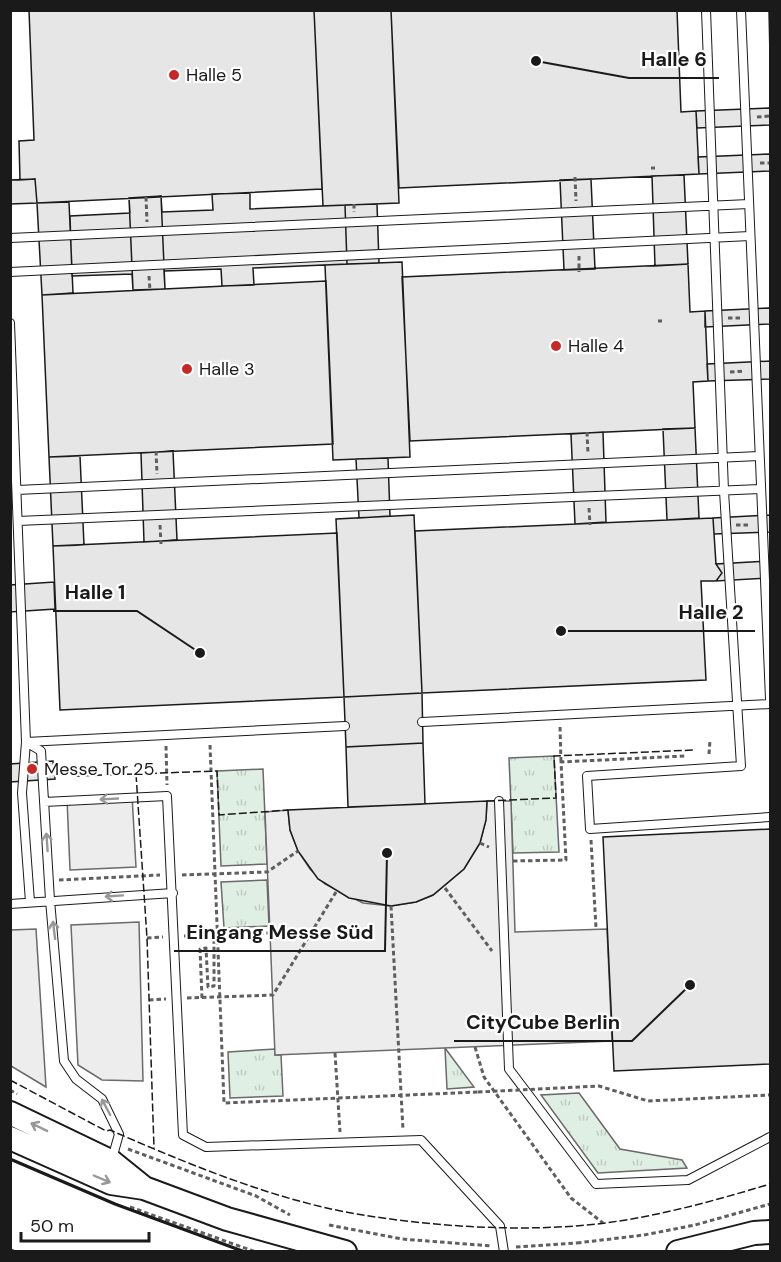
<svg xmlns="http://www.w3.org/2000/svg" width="781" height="1262" font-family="'DM Sans',sans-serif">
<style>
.grass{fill:url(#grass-tufts);stroke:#6a6a6a;stroke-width:1.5}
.parking{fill:#ededed;stroke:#6a6a6a;stroke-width:1.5}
.building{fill:#e6e6e6;stroke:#1a1a1a;stroke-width:1.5}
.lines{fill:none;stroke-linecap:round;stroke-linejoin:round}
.lane-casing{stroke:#1a1a1a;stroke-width:10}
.secondary-casing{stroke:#1a1a1a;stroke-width:26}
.path{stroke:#5f5f5f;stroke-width:3;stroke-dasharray:4.5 3;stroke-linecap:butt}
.lane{stroke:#fff;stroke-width:8}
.secondary{stroke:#fff;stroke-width:22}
.path-bridge{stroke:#5f5f5f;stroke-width:3;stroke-dasharray:4.5 3;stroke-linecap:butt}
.fence{stroke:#1a1a1a;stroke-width:1.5;stroke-dasharray:8 3;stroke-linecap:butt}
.wall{stroke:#1a1a1a;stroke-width:3}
.oneway{stroke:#989898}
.poi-dot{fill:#c62828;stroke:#fff;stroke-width:2}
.labels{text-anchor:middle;stroke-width:4.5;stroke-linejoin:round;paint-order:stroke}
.poi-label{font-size:18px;fill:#1a1a1a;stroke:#fff;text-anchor:start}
.leader{fill:none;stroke:#1a1a1a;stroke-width:2}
.callout-dot{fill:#1a1a1a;stroke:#fff;stroke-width:2}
.callout-label{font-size:20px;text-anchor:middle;font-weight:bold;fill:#1a1a1a;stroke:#fff;stroke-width:4.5;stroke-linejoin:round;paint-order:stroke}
</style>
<defs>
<pattern id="grass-tufts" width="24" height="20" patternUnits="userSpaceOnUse" patternTransform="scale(1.5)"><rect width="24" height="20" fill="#e0efe3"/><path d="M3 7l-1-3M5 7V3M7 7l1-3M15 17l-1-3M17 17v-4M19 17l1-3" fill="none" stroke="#c0ccc2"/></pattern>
</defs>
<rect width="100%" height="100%" fill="#fff"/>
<path class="grass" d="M554,756L559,852L513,853L509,758Z
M263,769L267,864L221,866L217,771Z
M267,880L269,926L224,928L221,882Z
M445,1048L474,1087L447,1089Z
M275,1049V1055H281L283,1096L230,1098L228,1052Z
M579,1093L620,1149L682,1160L687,1168L598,1173L541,1095Z"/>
<path class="parking" d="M132,795L136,867L70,870L67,799Z
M487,801H511L515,932L607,929L612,1041L275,1055L265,812L288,810L290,830L298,851L310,869L325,884L363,903L391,906L416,902L433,895L464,869L480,843L486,820Z
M139,922L143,1081L102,1080L78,1065L71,925Z
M36,929L46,1087L11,1066V930Z"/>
<path class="building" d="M29,10H314L322,189L37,203L35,179L20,180L19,141L34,140Z
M314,10H391L399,203L323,206Z
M391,10H677L681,112L696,111L699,174L399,188Z
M769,10H770V57Z
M770,108V125L697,128L696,111Z
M770,154V171L699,174L698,157Z
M684,175L688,264L655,266L652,176Z
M35,179L37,203L10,204V180Z
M591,179L595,269L564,270L560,180Z
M250,193V209L345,205L347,264L253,268L254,285L222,286L221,269L164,271L165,289L133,290L132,274L72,276L70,216L130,213L129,198L161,196L162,212L213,210L212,194Z
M161,196L165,289L133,290L129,198Z
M69,202L73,293L42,295L37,203Z
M377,204L379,263L347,264L345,205Z
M402,262L410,457L333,460L325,265Z
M688,264L690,312L705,311L708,381L693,382L695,428L410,441L402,277Z
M326,281L333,444L49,457L42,295Z
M770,308V324L705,327V311Z
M770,361V379L708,381L707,364Z
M695,428L699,518L667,520L663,429Z
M603,432L606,522L575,524L571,434Z
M173,451L177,540L144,542L141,453Z
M80,456L84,545L53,546L49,457Z
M388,458L390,516L359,518L356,459Z
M414,515L422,693L344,697L336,519Z
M770,515V532L714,534L713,518Z
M713,518L716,564L722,573L716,581H701L706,680L422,693L415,531Z
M337,533L344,697L60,710L53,546Z
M770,561V578L716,581L722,573L716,564Z
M54,582L55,609L10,612V585Z
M422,693L423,743L346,747L344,697Z
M423,743L425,804L348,807L346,747Z
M53,761L55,779L10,782V764Z
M487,801L486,820L480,843L464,869L433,895L416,902L391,906L349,898L318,879L298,851L290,830L288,810Z
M770,829V1064L614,1071L603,837Z"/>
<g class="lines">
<g class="lane-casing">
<path id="lane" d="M706,10L724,491L741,766L587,776L590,829L770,817
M741,10L770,699
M10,238L749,204
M10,272L750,236
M10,323L26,742L22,793L30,902
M17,490L759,456
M18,521L760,489
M422,722L770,704
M26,742L41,751L50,900L64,1061L76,1079L102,1099L119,1134L112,1159
M26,742L345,726
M499,801L509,1069L596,1184L688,1180L770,1137
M44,802L167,796L183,1135L206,1147L421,1140L500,1226L504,1252
M10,904L173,893"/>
</g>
<g class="secondary-casing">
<path id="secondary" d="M10,1113L112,1162L143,1187
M10,1138L111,1183L144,1188L227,1219L345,1252
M678,1252L754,1233L770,1232"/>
</g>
<path class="path" d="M757,117L770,116
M760,163H770
M651,168H655
M575,177L576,201
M146,197L147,222
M354,204V212
M579,256V272
M149,276L150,291
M728,318H742
M658,321H662
M730,372L745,371
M587,432L588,454
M156,451L157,474
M589,508L590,525
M160,525L161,544
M736,525H751
M560,727L561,762
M210,745L224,1103L478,1092
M166,746L167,785
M709,754L710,740
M591,840L596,928
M480,843L489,847
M513,861L566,860L561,762L685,756
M182,875L267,872L298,851
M59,880L160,875
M445,888L492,951
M391,906L403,1130
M184,936L270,933
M147,938L163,937
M187,998L273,995L336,892
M202,998L200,949L206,948L208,987L214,986V935
M149,1000L166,999
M475,1047L484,1077L571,1198L603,1223
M335,1053L340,1132
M538,1089L599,1086L648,1101L770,1095
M10,1090L17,1094
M128,1149L256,1196L290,1215
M130,1207L256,1252
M329,1225L402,1239L492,1246
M644,1235L695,1225L770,1204
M516,1247L577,1243"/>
<use href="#lane" class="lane"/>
<use href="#secondary" class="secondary"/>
<path class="path-bridge" d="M478,1092L538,1089
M577,1243L644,1235"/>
<path class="fence" d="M54,773L77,772V776L217,771L219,815L288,810
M136,774L147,938L154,1148
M487,801L556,798L554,756L694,750
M10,1080L106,1131L110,1130C188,1164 279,1202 363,1215C432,1226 506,1231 576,1226C642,1221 707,1203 770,1184"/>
<path class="wall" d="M10,1159L115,1204L245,1252
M10,1250L16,1252"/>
</g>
<defs><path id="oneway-shaft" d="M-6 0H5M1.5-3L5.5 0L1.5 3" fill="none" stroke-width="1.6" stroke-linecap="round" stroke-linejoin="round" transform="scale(1.5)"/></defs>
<g class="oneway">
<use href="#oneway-shaft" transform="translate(109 799) rotate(177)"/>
<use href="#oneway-shaft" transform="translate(47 842) rotate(-94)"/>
<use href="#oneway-shaft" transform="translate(114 896) rotate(176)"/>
<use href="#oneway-shaft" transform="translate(54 930) rotate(-97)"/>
<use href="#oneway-shaft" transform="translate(106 1107) rotate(-118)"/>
<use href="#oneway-shaft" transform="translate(39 1127) rotate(-154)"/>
<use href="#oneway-shaft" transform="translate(102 1179) rotate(23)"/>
</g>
<g class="poi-dot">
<circle cx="174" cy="75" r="6"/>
<circle cx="556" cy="346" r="6"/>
<circle cx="187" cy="369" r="6"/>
<circle cx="32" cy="769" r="6"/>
</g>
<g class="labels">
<g class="poi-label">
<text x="186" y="81">Halle 5</text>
<text x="568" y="352">Halle 4</text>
<text x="199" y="375">Halle 3</text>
<text x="44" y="775">Messe Tor 25</text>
</g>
</g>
<path class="leader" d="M536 61L629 78H719M200 653L137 611H53M561 631L666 631H755M387 853L385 951H174M690 985L632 1041H454"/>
<g class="callout-dot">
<circle cx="536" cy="61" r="6"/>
<circle cx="200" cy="653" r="6"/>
<circle cx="561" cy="631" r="6"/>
<circle cx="387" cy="853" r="6"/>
<circle cx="690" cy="985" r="6"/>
</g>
<g class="callout-label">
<text x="674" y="66">Halle 6</text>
<text x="95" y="599">Halle 1</text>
<text x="711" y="619">Halle 2</text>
<text x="280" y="939">Eingang Messe Süd</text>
<text x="543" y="1029">CityCube Berlin</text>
</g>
<rect width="781" height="1262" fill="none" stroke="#1a1a1a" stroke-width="24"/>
<path d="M21 1232v9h128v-9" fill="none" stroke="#1a1a1a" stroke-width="3"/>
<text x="30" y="1232" font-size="18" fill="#1a1a1a" stroke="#ffffff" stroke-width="4.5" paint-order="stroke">50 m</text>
</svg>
